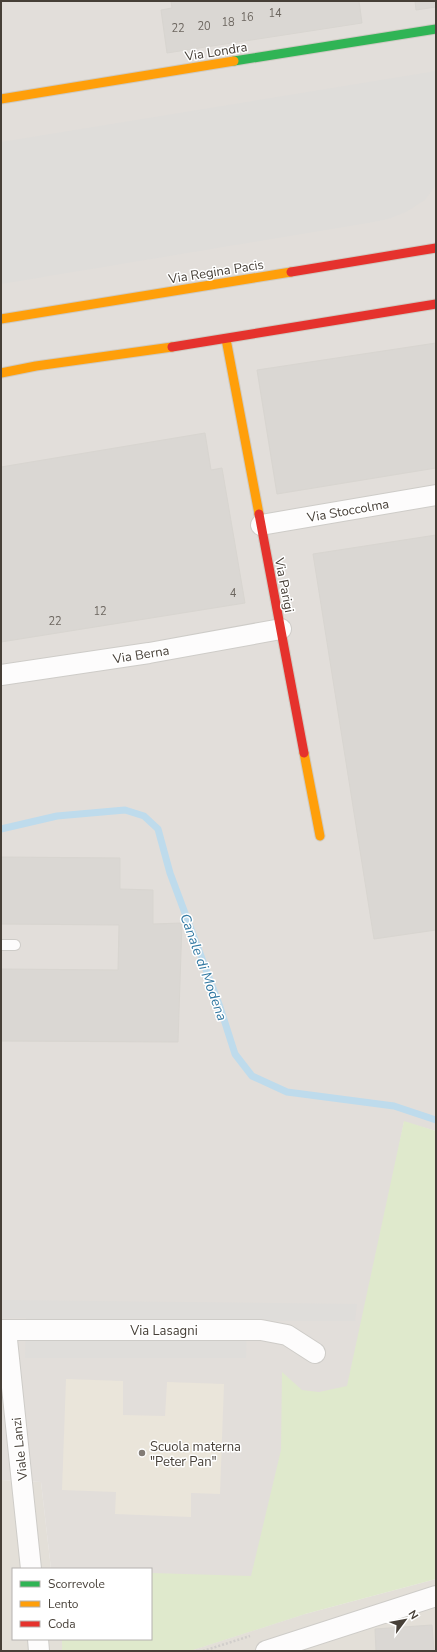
<svg xmlns="http://www.w3.org/2000/svg" width="437" height="1652" font-family="'Nunito Sans',sans-serif">
<style>
.residential{fill:#e3dfd8}
.industrial{fill:#e2deda}
.education{fill:#eae5da}
.green{fill:#dfe9cc}
.parking{fill:#dfddda}
.lines{fill:none;stroke-linecap:round;stroke-linejoin:round}
.stream{stroke:#bedbec;stroke-width:7}
.building{fill:#dad7d3;stroke:#d8d5d0}
.lane-casing{stroke:#ceccc8;stroke-width:12}
.street-casing{stroke:#ceccc8;stroke-width:22}
.fast-casing{stroke:#cecac2;stroke-width:11}
.slow-casing{stroke:#cecac2;stroke-width:11}
.jam-casing{stroke:#cecac2;stroke-width:11}
.path{stroke:#d1cecb;stroke-width:2.5;stroke-dasharray:2 2;stroke-linecap:butt}
.lane{stroke:#fdfcfc;stroke-width:10}
.street{stroke:#fdfcfc;stroke-width:20}
.fast{stroke:#30b455;stroke-width:9}
.slow{stroke:#ff9f0a;stroke-width:9}
.jam{stroke:#e5322d;stroke-width:9}
.poi-dot{fill:#827c76;stroke:#fff;stroke-width:1.5}
.labels{text-anchor:middle;stroke-width:3;stroke-linejoin:round;paint-order:stroke}
.number-label{font-size:11px;fill:#6c665f}
.street-label{font-size:13px;fill:#463f37;stroke:#fff}
.poi-label{font-size:13px;fill:#463f37;stroke:#fff;text-anchor:start}
.water-label{font-size:14px;font-style:italic;fill:#347aa3;stroke:#fff}
</style>
<rect width="100%" height="100%" fill="#f0eeeb"/>
<path class="residential" d="M1,1480L41,1482L51,1569H13V1639H62V1651H1Z
M436,1579V1651H190L305,1614Z"/>
<path class="industrial" d="M1,1H436V1131L404,1122L305,1614L190,1651H62V1639H151V1569H51L41,1482L1,1480Z"/>
<path class="education" d="M66,1379L123,1381V1415L165,1416L167,1382L224,1384L220,1494L191,1493V1517L115,1514L116,1492L62,1490Z"/>
<path class="green" d="M404,1121L436,1131V1579L305,1614L190,1651H62V1639H151V1573L251,1576L281,1450L282,1372L302,1390L319,1392L347,1386Z"/>
<path class="parking" d="M436,71V185L425,200L406,212L388,219L368,223L1,284V142Z
M1,1300L357,1304L355,1321H247L246,1358H25L26,1318H1Z"/>
<g class="lines">
<path class="stream" d="M1,829L57,816L125,810L144,816L158,829L170,873L220,1007L235,1054L252,1076L287,1092L394,1106L436,1120"/>
</g>
<path class="building" d="M171,1H359L362,23L167,53L161,10L172,8Z
M415,1H436V7L416,10Z
M436,343V468L277,494L257,370Z
M205,433L211,470L222,468L245,603L1,642V467Z
M436,535V930L374,939L313,554Z
M1,857L120,858V889L153,890V924L182,923L178,1042L1,1041V969L118,970L119,925L1,924Z
M432,1625L434,1651H376L375,1629Z"/>
<g class="lines">
<g class="lane-casing">
<path id="lane" d="M1,945H15"/>
</g>
<g class="street-casing">
<path id="street" d="M261,525L436,495
M1,675L149,653L281,629
M1,1330H261L287,1335L315,1353
M6,1330L31,1569
M38,1639L39,1651
M266,1651L436,1596"/>
</g>
<g class="fast-casing">
<path id="fast" d="M234,61L436,29"/>
</g>
<g class="slow-casing">
<path id="slow" d="M1,99L234,61
M1,319L291,272
M226,339L259,514
M1,373L36,366L172,347
M304,753L320,836"/>
</g>
<g class="jam-casing">
<path id="jam" d="M291,272L436,248
M172,347L436,304
M259,514L304,753"/>
</g>
<path class="path" d="M203,1651L250,1636"/>
<use href="#lane" class="lane"/>
<use href="#street" class="street"/>
<use href="#fast" class="fast"/>
<use href="#slow" class="slow"/>
<use href="#jam" class="jam"/>
</g>
<circle class="poi-dot" cx="142" cy="1453" r="4"/>
<g class="labels">
<g class="number-label">
<text x="275" y="17">14</text>
<text x="247" y="21">16</text>
<text x="228" y="26">18</text>
<text x="204" y="30">20</text>
<text x="178" y="32">22</text>
<text x="233" y="597">4</text>
<text x="100" y="615">12</text>
<text x="55" y="625">22</text>
</g>
<g class="street-label">
<text transform="translate(216 51) rotate(-9)" y="5">Via Londra</text>
<text transform="translate(216 271) rotate(-9)" y="5">Via Regina Pacis</text>
<text transform="translate(348 510) rotate(-10)" y="5">Via Stoccolma</text>
<text transform="translate(285 585) rotate(79)" y="5">Via Parigi</text>
<text transform="translate(141 654) rotate(-9)" y="5">Via Berna</text>
<text x="164" y="1335">Via Lasagni</text>
<text transform="translate(19 1449) rotate(-96)" y="5">Viale Lanzi</text>
</g>
<g class="poi-label">
<text x="150" y="1451">Scuola materna<tspan x="150" dy="15">"Peter Pan"</tspan></text>
</g>
<g class="water-label">
<text transform="translate(204 967) rotate(70)" y="5">Canale di Modena</text>
</g>
</g>
<rect width="437" height="1652" fill="none" stroke="#463f37" stroke-width="4"/>
<rect x="12" y="1568" width="140" height="72" fill="#ffffff" stroke="#b5b2af"/>
<rect x="20" y="1581" width="20" height="6" fill="#30b455" stroke="#b5b2af"/>
<text x="48" y="1588" font-size="12" fill="#463f37">Scorrevole</text>
<rect x="20" y="1601" width="20" height="6" fill="#ff9f0a" stroke="#b5b2af"/>
<text x="48" y="1608" font-size="12" fill="#463f37">Lento</text>
<rect x="20" y="1621" width="20" height="6" fill="#e5322d" stroke="#b5b2af"/>
<text x="48" y="1628" font-size="12" fill="#463f37">Coda</text>
<g transform="translate(405 1620) rotate(58)" stroke="#ffffff" stroke-width="3" paint-order="stroke">
<path d="M0-3L7 15L0 10L-7 15Z" fill="#463f37"/>
<text y="-6" font-size="11" font-weight="bold" text-anchor="middle" fill="#463f37">N</text>
</g>
</svg>
